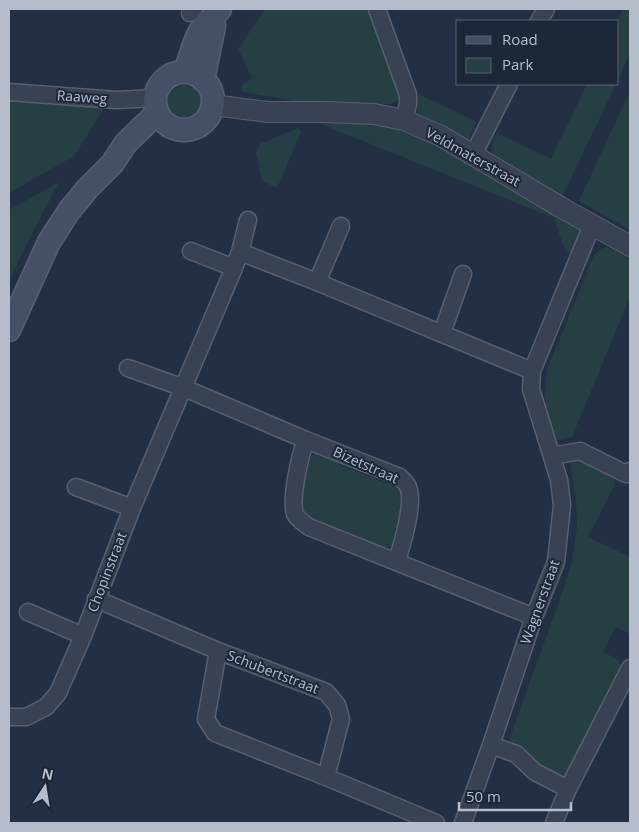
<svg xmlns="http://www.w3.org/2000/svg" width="639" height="832" font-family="'Open Sans',sans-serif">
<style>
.green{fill:#253f44}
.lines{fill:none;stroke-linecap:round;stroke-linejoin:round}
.minor-casing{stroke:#566070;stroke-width:19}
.tertiary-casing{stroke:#566070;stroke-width:22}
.secondary-casing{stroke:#566070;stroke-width:25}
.minor{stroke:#384252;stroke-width:16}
.tertiary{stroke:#384252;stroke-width:20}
.secondary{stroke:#455066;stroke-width:22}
.labels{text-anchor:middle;stroke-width:4;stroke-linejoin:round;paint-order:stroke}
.street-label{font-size:14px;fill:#b5bdcc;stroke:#1c2738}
</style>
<rect width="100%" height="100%" fill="#233043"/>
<path class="green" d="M265,9H371L401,99L391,104H385L384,107L318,105L243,92L241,90L242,85L252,78L238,49Z
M623,9H630V53L618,80L617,21Z
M587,84H616L563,195L560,196L496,158C489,149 492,143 497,133L551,159Z
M167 102a17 17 0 1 1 34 0a17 17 0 1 1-34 0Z
M630,91V230L579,201Z
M419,94L477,122L469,139H465L420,120L421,116L417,114Z
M9,98L107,104L74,156L9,193Z
M315,120L384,123L426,139L579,228L581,238L573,254L565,251L554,218L316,122Z
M298,128L301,132L277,188L262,181L256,153L260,144Z
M59,182L25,247L9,282V210Z
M605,247L612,249L630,259V297L572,437L557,440L547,416L545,393L547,370L594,255L601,249Z
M317,452L331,455L338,464L385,483L392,480L403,490L399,537L392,546L383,549L308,519L302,513L298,505L306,460Z
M575,454L615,477L614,486L588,537L630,557V634L615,627L603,652C611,656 620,659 623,668L568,780L538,766L521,748L510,742V737L564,588L572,561L577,527L576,500L569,455Z"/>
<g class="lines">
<g class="minor-casing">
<path id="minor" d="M377,9L408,95V104L404,120
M190,13L194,9
M539,21L546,9
M9,92L116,100L155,98
M473,155L509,84
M191,251L234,268
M240,252L317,282L532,371
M317,282L341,226
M442,333L463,274
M128,368L184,388L306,440C300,455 290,499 295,514C297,519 304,523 309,527L534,617
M306,440L400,477C402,480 407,483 408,487C415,501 402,547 396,562
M552,456L580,451L626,474L630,471
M76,487L132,508
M96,599L218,651L326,692L337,705L341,719L326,777
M28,612L83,636
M218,651L206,719L215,733L326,777L436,823
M9,717H26L46,707L58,693L83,636L132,508L234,268L240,252L248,220
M491,745L516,754L535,772L568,789
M463,823L491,745L534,617L556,562L562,505L559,480L531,389L532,371L592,225
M554,823L568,789L630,668"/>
</g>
<g class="tertiary-casing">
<path id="tertiary" d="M213,105L268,112H326L374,114L404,120L441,136L562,208L630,246"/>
</g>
<g class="secondary-casing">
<path id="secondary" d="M185,72C190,59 193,42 201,30C206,22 215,17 220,9
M155 101a29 29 0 1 1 58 0a29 29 0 1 1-58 0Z
M203,80L214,26
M9,330L49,242L69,211L88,188L112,164L126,143L157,113"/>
</g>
<use href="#minor" class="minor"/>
<use href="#tertiary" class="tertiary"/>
<use href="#secondary" class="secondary"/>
</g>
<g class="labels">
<g class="street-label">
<text transform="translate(82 97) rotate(4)" y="5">Raaweg</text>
<text transform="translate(473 157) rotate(29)" y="5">Veldmaterstraat</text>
<text transform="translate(366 465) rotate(24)" y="5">Bizetstraat</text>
<text transform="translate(107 572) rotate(-69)" y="5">Chopinstraat</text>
<text transform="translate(540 602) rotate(-70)" y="5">Wagnerstraat</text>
<text transform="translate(273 672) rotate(21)" y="5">Schubertstraat</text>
</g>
</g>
<rect width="639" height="832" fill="none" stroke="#b5bdcc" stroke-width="20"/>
<rect x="456" y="20" width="162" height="65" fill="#1c2738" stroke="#596373"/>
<rect x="466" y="36" width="25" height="8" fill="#455066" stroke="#596373"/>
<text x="502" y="45" font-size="15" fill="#b5bdcc">Road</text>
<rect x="466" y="58" width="25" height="15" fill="#253f44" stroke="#596373"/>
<text x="502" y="70" font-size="15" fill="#b5bdcc">Park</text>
<g transform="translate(45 787) rotate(12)" stroke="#1c2738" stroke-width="4" paint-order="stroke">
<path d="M0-4L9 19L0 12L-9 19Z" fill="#b5bdcc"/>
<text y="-8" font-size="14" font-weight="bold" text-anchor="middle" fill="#b5bdcc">N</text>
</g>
<path d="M459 802v8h112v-8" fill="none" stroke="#b5bdcc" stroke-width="2.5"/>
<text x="466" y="802" font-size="15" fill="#b5bdcc" stroke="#1c2738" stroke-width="4" paint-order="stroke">50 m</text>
</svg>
